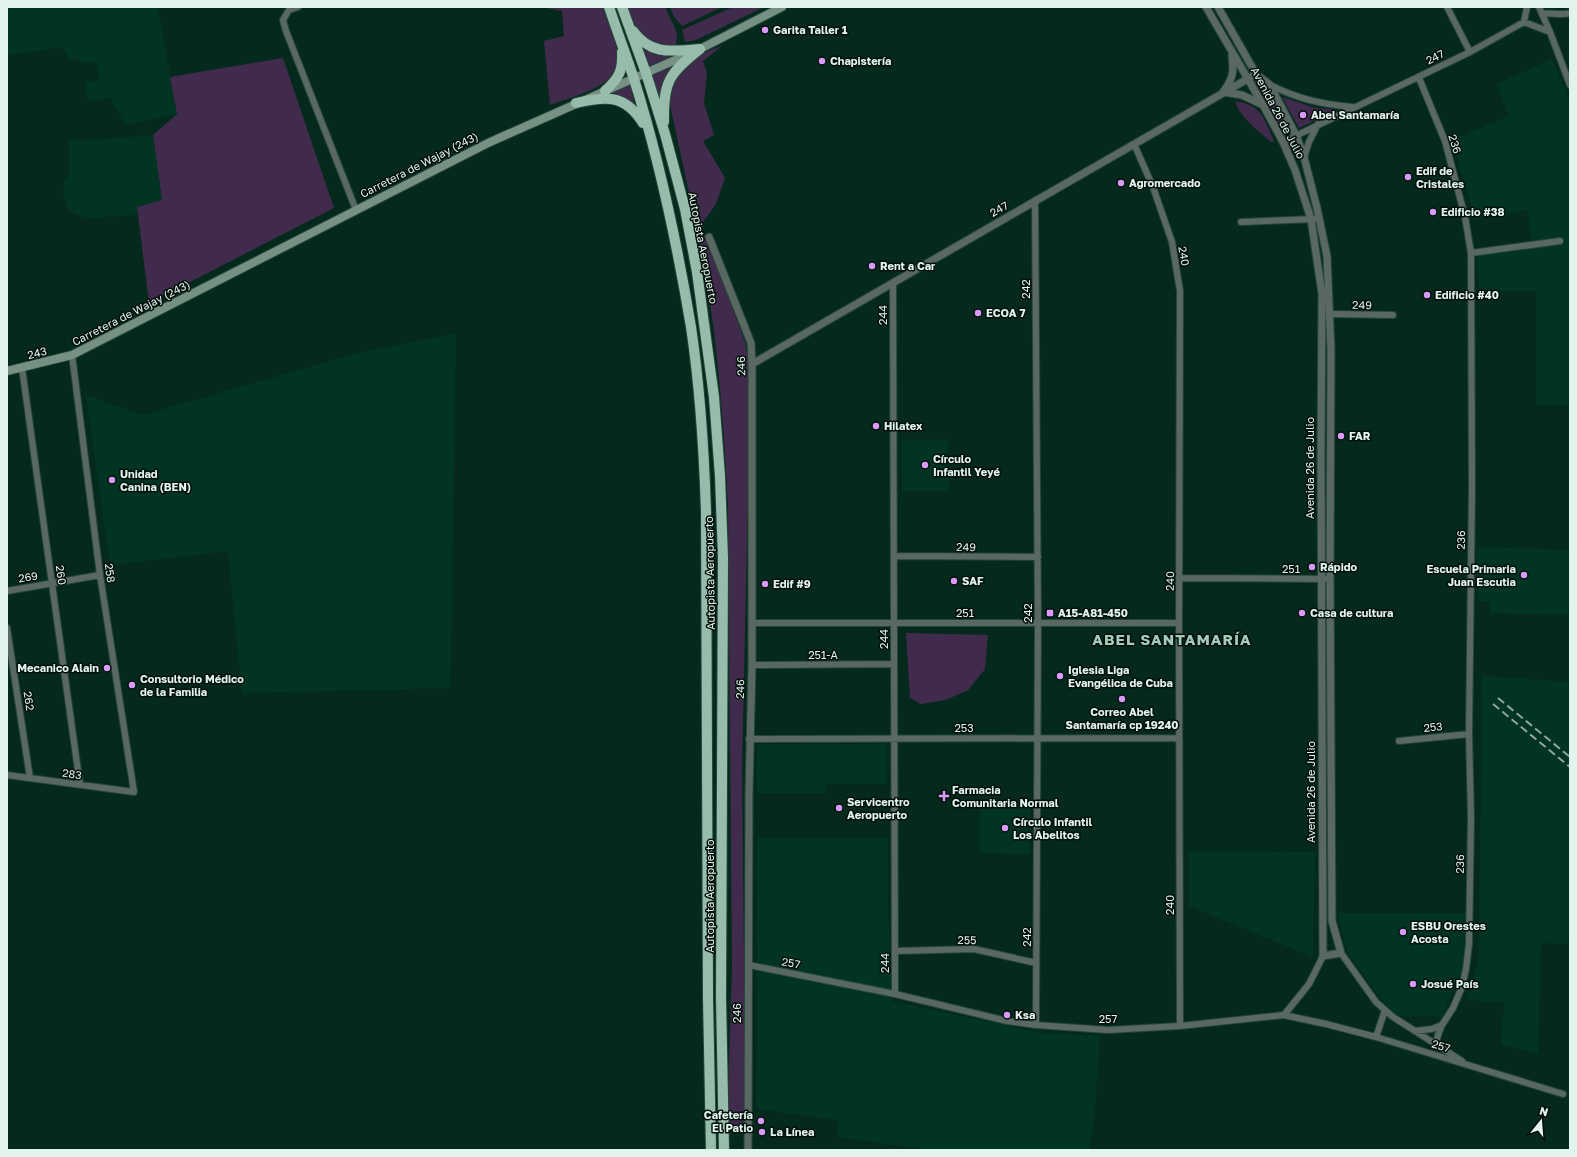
<svg xmlns="http://www.w3.org/2000/svg" width="1577" height="1157" font-family="'Golos Text',sans-serif">
<style>
.built{fill:#023423}
.green{fill:#412b4d}
.lines{fill:none;stroke-linecap:round;stroke-linejoin:round}
.minor-casing{stroke:#24463a;stroke-width:8}
.tertiary-casing{stroke:#24463a;stroke-width:9}
.secondary-casing{stroke:#24463a;stroke-width:10}
.trunk-casing{stroke:#24463a;stroke-width:12}
.minor{stroke:#596861;stroke-width:6}
.tertiary{stroke:#596861;stroke-width:7}
.secondary{stroke:#779084;stroke-width:8}
.trunk{stroke:#98bcac;stroke-width:10}
.rail{stroke:#8ea89e;stroke-width:2;stroke-dasharray:8 4;stroke-linecap:butt}
.poi-dot{fill:#d79bf9;stroke:#030f0a;stroke-width:1.5}
.labels{text-anchor:middle;stroke-width:3;stroke-linejoin:round;paint-order:stroke}
.poi-label{font-size:11px;font-weight:bold;fill:#e1f5ec;stroke:#030f0a;text-anchor:start}
.street-label{font-size:11px;fill:#e1f5ec;stroke:#030f0a}
.district-label{font-size:15px;font-weight:bold;letter-spacing:1px;fill:#a4cbb9;stroke:#030f0a}
</style>
<rect width="100%" height="100%" fill="#052a1d"/>
<path class="built" d="M7,7H158L177,114L125,125L110,97L88,102L85,82L100,80L96,62L80,63L79,59H69L63,47L7,55Z
M1552,59L1570,100V405H1536V291H1479L1477,255L1533,248L1527,210L1475,219L1452,140L1509,116L1497,84Z
M153,135L162,200L137,207V215L86,218L72,212L67,207L63,190L65,187L64,180L69,175V142L72,139L76,138L79,141Z
M456,333L451,661L449,688L242,693L228,551L110,565L86,395L143,415L354,354Z
M948,439L949,491H902V440Z
M1477,547L1570,550V615L1490,613V601H1478Z
M1482,676L1570,682V939L1567,944L1541,943L1538,1053L1501,1045L1504,1003L1467,1000L1479,958Z
M757,744H887V784H826L825,793H757Z
M980,802H1030V854L980,853Z
M757,838H888V907L892,1001L1040,1033L1100,1036L1095,1108L1089,1150H929L837,1137L838,1120L757,1109Z
M1189,851L1315,852L1313,957L1189,906Z
M1337,913H1465V951L1462,969L1442,1017L1397,1016L1380,998L1347,951Z"/>
<path class="green" d="M542,7H604C610,23 620,43 619,60C617,87 571,97 550,105L544,41L564,36L562,11Z
M627,7H665C669,19 683,33 674,47L652,44L633,26Z
M670,7H722L682,26L674,17Z
M733,7H764L696,40L685,42L682,30Z
M722,46L703,61L707,73L704,103L714,135L703,141L725,178L716,204L697,230L704,232L745,342L748,360V491L742,768L745,1054L744,1128H727L732,967L728,506C725,448 721,389 714,331C704,255 686,180 670,105C671,85 678,68 696,57C704,52 714,49 722,46Z
M640,47L658,55L672,57L648,67Z
M283,58L334,208L149,303L137,207L162,200L153,135L177,114L170,77Z
M677,64L661,109L650,76Z
M1258,79L1270,92L1289,130L1287,134L1282,132L1254,81Z
M630,85L635,106L623,98L609,94Z
M1282,97L1315,108L1337,110L1299,128Z
M1235,101C1263,106 1263,117 1274,141L1271,142C1258,130 1241,119 1235,101Z
M906,633L988,635L985,669L968,690L946,700L921,704L910,698Z"/>
<g class="lines">
<g class="minor-casing">
<path id="minor" d="M298,7L289,10L283,20L286,31L356,210
M1447,7L1470,52
M1539,7L1550,32L1570,85
M1542,14C1552,12 1561,16 1570,13
M1524,22L1527,7
M1270,85C1298,99 1321,104 1352,107
M1283,142L1470,52L1524,22L1550,32
M1134,144L1153,187L1172,242L1180,291L1179,623L1180,1026
M1304,157L1309,142L1318,124
M1035,201L1038,623L1036,1025
M1241,222L1315,219
M1471,253L1560,241
M893,283L895,994
M1331,314L1393,315
M22,368L80,785
M894,556L1038,557
M1180,578L1330,579
M7,591L100,575
M752,623H1179
M7,628L30,778
M752,665L894,664
M749,739L1179,738
M1399,741L1469,734
M7,775L134,792L100,575L72,355
M895,951L974,949L1036,963
M1341,953L1376,1002L1385,1010L1376,1037
M749,965L895,994L1007,1021L1036,1025L1108,1030L1180,1026L1284,1015L1326,1024L1376,1037L1563,1094
M1385,1010L1393,1017L1462,1061
M1284,1015L1309,984L1323,956
M1415,1031L1432,1029L1442,1025L1453,1008L1462,987L1466,969L1469,944L1471,818L1469,734L1472,487L1471,253L1465,217L1445,141L1419,78
M1436,1044L1438,1035L1442,1025"/>
</g>
<g class="tertiary-casing">
<path id="tertiary" d="M1206,7L1263,105L1283,142L1295,170L1311,219L1322,294L1321,453L1323,956L1341,953L1332,921L1330,579L1331,349L1327,256L1317,208L1304,157L1296,135L1270,85L1256,74L1218,7
M1224,91C1233,78 1234,72 1232,56
M1223,92L1242,95L1261,104
M709,237L751,343L752,364V665L749,793L748,1150
M752,364L1251,77"/>
</g>
<g class="secondary-casing">
<path id="secondary" d="M7,371L72,355L488,143L700,49L782,7"/>
</g>
<g class="trunk-casing">
<path id="trunk" d="M609,7C617,31 626,55 634,79C659,159 677,243 691,327C700,387 704,450 706,511L708,998L711,1150
M622,7L646,73L665,134L685,209L697,272L714,397L720,476L723,558L721,997L724,1150
M633,31C651,56 673,51 700,49
M605,91C619,78 623,71 622,52
M576,103C606,96 625,94 643,123
M664,122C663,82 669,73 700,49"/>
</g>
<use href="#minor" class="minor"/>
<use href="#tertiary" class="tertiary"/>
<use href="#secondary" class="secondary"/>
<use href="#trunk" class="trunk"/>
<path class="rail" d="M1498,698L1570,757
M1493,704L1570,767"/>
</g>
<g class="poi-dot">
<circle cx="765" cy="30" r="4"/>
<circle cx="822" cy="61" r="4"/>
<circle cx="1303" cy="115" r="4"/>
<circle cx="1408" cy="177" r="4"/>
<circle cx="1121" cy="183" r="4"/>
<circle cx="1433" cy="212" r="4"/>
<circle cx="872" cy="266" r="4"/>
<circle cx="1427" cy="295" r="4"/>
<circle cx="978" cy="313" r="4"/>
<circle cx="876" cy="426" r="4"/>
<circle cx="1341" cy="436" r="4"/>
<circle cx="925" cy="465" r="4"/>
<circle cx="112" cy="480" r="4"/>
<circle cx="1312" cy="567" r="4"/>
<circle cx="1524" cy="575" r="4"/>
<circle cx="954" cy="581" r="4"/>
<circle cx="765" cy="584" r="4"/>
<rect x="1046" y="609" width="8" height="8" rx="2"/>
<circle cx="1302" cy="613" r="4"/>
<circle cx="107" cy="668" r="4"/>
<circle cx="1060" cy="676" r="4"/>
<circle cx="132" cy="685" r="4"/>
<circle cx="1122" cy="699" r="4"/>
<path d="M942 790h4v4h4v4h-4v4h-4v-4h-4v-4h4z"/>
<circle cx="839" cy="808" r="4"/>
<circle cx="1005" cy="828" r="4"/>
<circle cx="1403" cy="932" r="4"/>
<circle cx="1413" cy="984" r="4"/>
<circle cx="1007" cy="1015" r="4"/>
<circle cx="761" cy="1121" r="4"/>
<circle cx="762" cy="1132" r="4"/>
</g>
<g class="labels">
<g class="poi-label">
<text x="773" y="34">Garita Taller 1</text>
<text x="830" y="65">Chapistería</text>
<text x="1311" y="119">Abel Santamaría</text>
<text x="1416" y="175">Edif de<tspan x="1416" dy="13">Cristales</tspan></text>
<text x="1129" y="187">Agromercado</text>
<text x="1441" y="216">Edificio #38</text>
<text x="880" y="270">Rent a Car</text>
<text x="1435" y="299">Edificio #40</text>
<text x="986" y="317">ECOA 7</text>
<text x="884" y="430">Hilatex</text>
<text x="1349" y="440">FAR</text>
<text x="933" y="463">Círculo<tspan x="933" dy="13">Infantil Yeyé</tspan></text>
<text x="120" y="478">Unidad<tspan x="120" dy="13">Canina (BEN)</tspan></text>
<text x="1320" y="571">Rápido</text>
<text x="1516" y="573" text-anchor="end">Escuela Primaria<tspan x="1516" dy="13">Juan Escutia</tspan></text>
<text x="962" y="585">SAF</text>
<text x="773" y="588">Edif #9</text>
<text x="1058" y="617">A15-A81-450</text>
<text x="1310" y="617">Casa de cultura</text>
<text x="99" y="672" text-anchor="end">Mecanico Alain</text>
<text x="1068" y="674">Iglesia Liga<tspan x="1068" dy="13">Evangélica de Cuba</tspan></text>
<text x="140" y="683">Consultorio Médico<tspan x="140" dy="13">de la Familia</tspan></text>
<text x="1122" y="716" text-anchor="middle">Correo Abel<tspan x="1122" dy="13">Santamaría cp 19240</tspan></text>
<text x="952" y="794">Farmacia<tspan x="952" dy="13">Comunitaria Normal</tspan></text>
<text x="847" y="806">Servicentro<tspan x="847" dy="13">Aeropuerto</tspan></text>
<text x="1013" y="826">Círculo Infantil<tspan x="1013" dy="13">Los Abelitos</tspan></text>
<text x="1411" y="930">ESBU Orestes<tspan x="1411" dy="13">Acosta</tspan></text>
<text x="1421" y="988">Josué País</text>
<text x="1015" y="1019">Ksa</text>
<text x="753" y="1119" text-anchor="end">Cafetería<tspan x="753" dy="13">El Patio</tspan></text>
<text x="770" y="1136">La Línea</text>
</g>
<g class="street-label">
<text transform="translate(1435 57) rotate(-27)" y="4">247</text>
<text transform="translate(1278 113) rotate(62)" y="4">Avenida 26 de Julio</text>
<text transform="translate(1455 144) rotate(73)" y="4">236</text>
<text transform="translate(419 165) rotate(-27)" y="4">Carretera de Wajay (243)</text>
<text transform="translate(999 209) rotate(-30)" y="4">247</text>
<text transform="translate(703 248) rotate(79)" y="4">Autopista Aeropuerto</text>
<text transform="translate(1184 256) rotate(80)" y="4">240</text>
<text transform="translate(1026 289) rotate(-90)" y="4">242</text>
<text transform="translate(1362 305) rotate(1)" y="4">249</text>
<text transform="translate(131 313) rotate(-27)" y="4">Carretera de Wajay (243)</text>
<text transform="translate(883 315) rotate(-90)" y="4">244</text>
<text transform="translate(37 353) rotate(-14)" y="4">243</text>
<text transform="translate(741 366) rotate(-91)" y="4">246</text>
<text transform="translate(1310 468) rotate(-90)" y="4">Avenida 26 de Julio</text>
<text transform="translate(1461 540) rotate(-89)" y="4">236</text>
<text transform="translate(966 547) rotate(1)" y="4">249</text>
<text x="1291" y="573">251</text>
<text transform="translate(110 573) rotate(82)" y="4">258</text>
<text transform="translate(710 573) rotate(-91)" y="4">Autopista Aeropuerto</text>
<text transform="translate(61 575) rotate(82)" y="4">260</text>
<text transform="translate(28 577) rotate(-9)" y="4">269</text>
<text transform="translate(1170 581) rotate(-89)" y="4">240</text>
<text x="965" y="617">251</text>
<text transform="translate(1028 613) rotate(-90)" y="4">242</text>
<text transform="translate(884 639) rotate(-90)" y="4">244</text>
<text x="823" y="659">251-A</text>
<text transform="translate(740 689) rotate(-88)" y="4">246</text>
<text transform="translate(29 701) rotate(81)" y="4">262</text>
<text transform="translate(1433 727) rotate(-6)" y="4">253</text>
<text x="964" y="732">253</text>
<text transform="translate(72 774) rotate(8)" y="4">283</text>
<text transform="translate(1311 792) rotate(-90)" y="4">Avenida 26 de Julio</text>
<text transform="translate(1460 864) rotate(-89)" y="4">236</text>
<text transform="translate(710 896) rotate(-90)" y="4">Autopista Aeropuerto</text>
<text transform="translate(1170 905) rotate(-90)" y="4">240</text>
<text transform="translate(1027 937) rotate(-90)" y="4">242</text>
<text transform="translate(967 940) rotate(2)" y="4">255</text>
<text transform="translate(791 963) rotate(11)" y="4">257</text>
<text transform="translate(885 963) rotate(-90)" y="4">244</text>
<text transform="translate(737 1013) rotate(-90)" y="4">246</text>
<text x="1108" y="1023">257</text>
<text transform="translate(1441 1046) rotate(17)" y="4">257</text>
</g>
<g class="district-label">
<text x="1172" y="645">ABEL SANTAMARÍA</text>
</g>
</g>
<rect width="1577" height="1157" fill="none" stroke="#e1f5ec" stroke-width="16"/>
<g transform="translate(1541 1121) rotate(17)" stroke="#030f0a" stroke-width="3" paint-order="stroke">
<path d="M0-3L7 15L0 10L-7 15Z" fill="#e1f5ec"/>
<text y="-6" font-size="11" font-weight="bold" text-anchor="middle" fill="#e1f5ec">N</text>
</g>
</svg>
